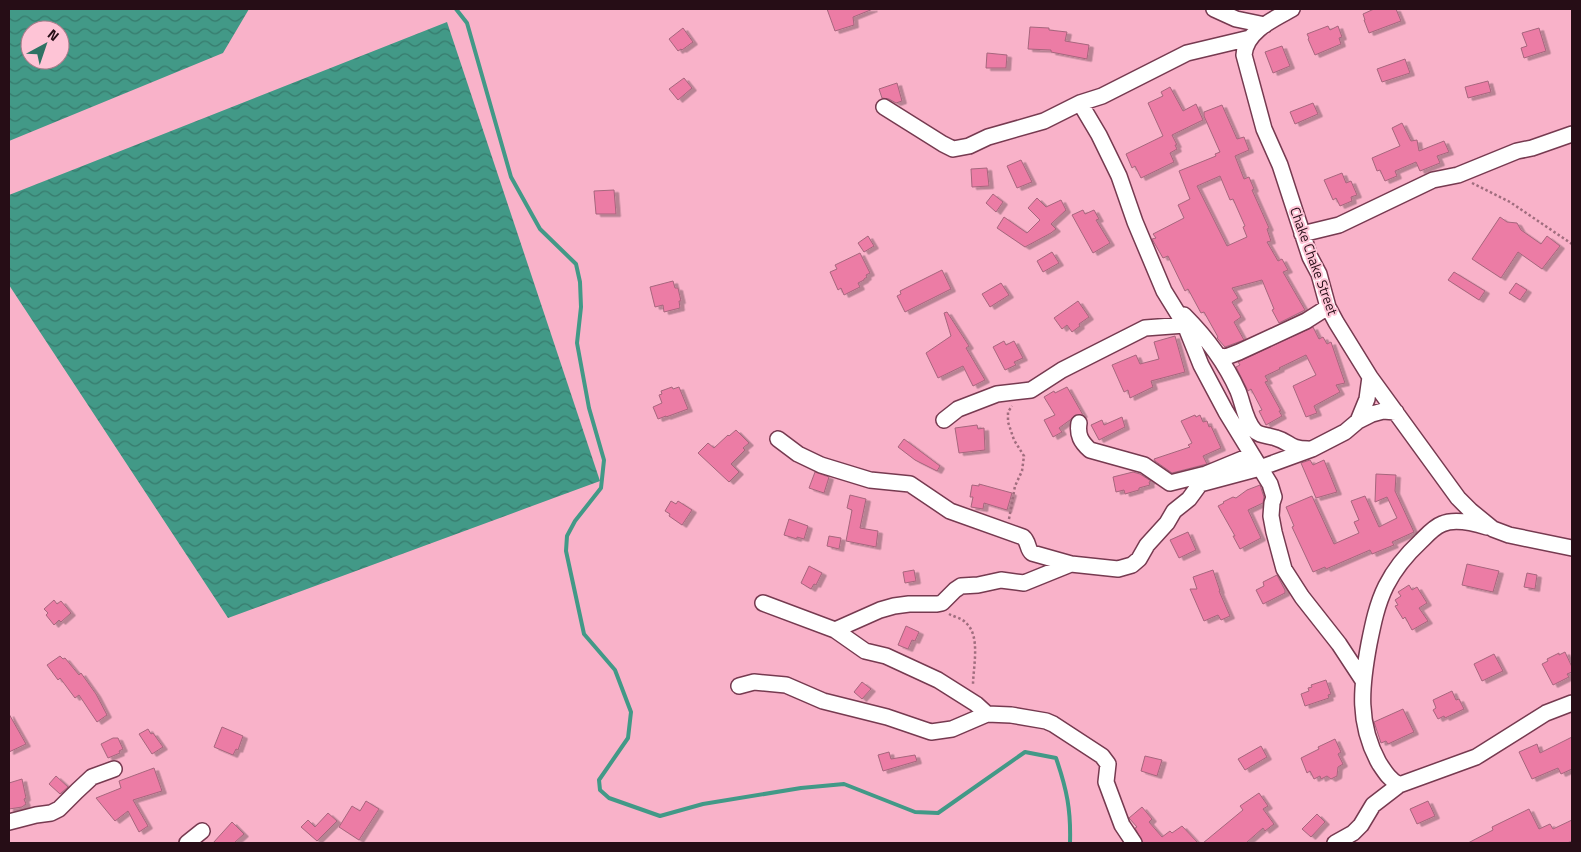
<svg xmlns="http://www.w3.org/2000/svg" width="1581" height="852" font-family="'Titillium Web',sans-serif">
<style>
.water{fill:url(#water-waves);fill-rule:evenodd}
.lines{fill:none;stroke-linecap:round;stroke-linejoin:round}
.stream{stroke:#429987;stroke-width:4}
.building{fill:#ec7ba5;stroke:#a6667d;fill-rule:evenodd;filter:url(#shadow)}
.street-casing{stroke:#763a50;stroke-width:18}
.path{stroke:#a06d7e;stroke-width:2.5;stroke-dasharray:2.5 2.5;stroke-linecap:butt}
.street{stroke:#fff;stroke-width:15}
.labels{text-anchor:middle;stroke-width:4;stroke-linejoin:round;paint-order:stroke}
.street-label{font-size:14px;fill:#260d16;stroke:#fec4d6}
</style>
<defs>
<pattern id="water-waves" width="16" height="10" patternUnits="userSpaceOnUse" patternTransform="scale(1.25)"><rect width="16" height="10" fill="#429987"/><path d="M0 5q4-4 8 0t8 0" fill="none" stroke="#377b6d"/></pattern>
<filter id="shadow"><feDropShadow dx="4.5" dy="2.5" stdDeviation="0" flood-color="#0004"/></filter>
</defs>
<rect width="100%" height="100%" fill="#f9b2c9"/>
<path class="water" d="M9,9H249L223,53L9,141ZM30,30H60V60H30Z
M447,22L600,481L228,618L9,285V195Z"/>
<g class="lines">
<path class="stream" d="M456,9L467,23L511,177L540,229L576,264L580,282L581,307L577,343L589,408L604,460L601,488L575,521L567,536L566,551L584,634L615,670L631,712L628,738L599,780L600,790L609,798L660,816L703,804L801,788L844,784L915,812L938,813L1025,752L1056,758C1067,790 1071,810 1070,843"/>
</g>
<path class="building" d="M827,9H873L853,17L854,25L835,31Z
M1374,9H1396L1401,21L1369,33L1364,20H1365L1363,14Z
M1328,26L1330,30L1338,26L1342,37L1339,38L1341,44L1315,55L1308,39L1309,38L1307,34Z
M1030,27L1049,28V30L1067,32L1065,41L1089,45L1087,59L1051,52V50L1028,49Z
M683,28L693,42L682,50L681,49L678,51L669,39Z
M1539,28L1546,51L1524,58L1521,48L1527,46L1522,33Z
M1282,46L1290,66L1273,73L1265,52Z
M987,53L1007,55L1006,68H986Z
M1405,59L1410,73L1382,82L1377,69Z
M684,78L692,88L678,100L669,89Z
M1488,81L1491,92L1468,98L1465,87Z
M897,83L902,101L896,103L889,99L882,98L879,89Z
M1170,87L1183,111L1196,104L1203,120L1172,135L1177,145H1175L1177,149L1170,153L1174,162L1141,178L1135,166L1132,168L1126,154L1163,136L1148,103L1163,96L1161,92Z
M1313,103L1318,114L1295,124L1290,112Z
M1222,105L1237,139L1244,137L1249,150L1235,156L1244,179L1249,177L1254,189L1252,190L1269,228L1267,229L1271,241L1267,242L1278,261L1282,259L1288,270L1283,272L1305,310L1279,323L1272,310L1274,309L1262,280L1232,288L1238,298L1232,302L1241,317L1234,322L1244,340L1225,347L1217,338L1218,337L1204,312L1201,313L1188,289L1185,291L1168,256L1163,258L1152,239L1156,238L1153,234L1184,218L1178,205L1190,199L1179,171L1216,156L1215,154L1220,152L1204,116V112ZM1220,176L1230,200L1233,199L1245,226L1243,227L1247,237L1227,246L1197,186Z
M1402,123L1411,141L1417,140L1419,151L1444,141L1449,152L1437,156L1440,163L1420,171L1416,162L1395,171L1397,176L1385,181L1380,170L1377,171L1372,158L1400,146L1392,128Z
M1021,160L1032,182L1017,188L1007,166Z
M987,168L989,186L972,187L971,169Z
M1342,173L1346,183L1351,181L1357,195L1351,197L1352,201L1340,206L1336,198L1333,200L1324,180Z
M614,190L616,214H596L594,191Z
M993,194L1003,202L996,212L986,203Z
M1037,198L1046,207L1061,200L1066,210L1051,224L1056,229L1051,233L1025,247L997,228L1004,217L1027,233L1040,220L1028,208Z
M1083,210L1085,214L1094,210L1099,219L1096,220L1110,243L1093,253L1072,215Z
M1500,217L1507,222L1517,223L1521,230L1541,244L1547,236L1560,246L1542,269L1518,252L1501,278L1472,259Z
M868,236L874,246L864,252L858,243Z
M1052,252L1059,263L1043,272L1037,261Z
M860,253L870,273L866,275L867,277L864,279V280L858,283L860,287L844,295L841,288L838,290L830,272L837,269L835,265Z
M942,270L951,289L905,312L897,296L901,294L900,291Z
M1454,272L1485,291L1479,300L1448,280Z
M673,281L675,288H678L681,301H679L680,308L664,312L663,305L655,307L650,287Z
M1001,283L1009,295L990,307L982,294Z
M1516,283L1527,290L1520,300L1509,293Z
M1078,301L1089,317L1079,324L1080,326L1072,332L1067,325L1062,329L1054,318Z
M947,312L969,346L966,348L985,380L973,386L963,366L938,378L926,353L951,336L944,313Z
M1313,327L1319,339L1323,337L1327,344L1331,342L1345,383L1336,385L1340,392L1314,406L1317,413L1306,417L1293,386L1316,375L1306,355L1279,368L1280,369L1265,376L1268,381L1265,382L1281,411H1279L1282,416L1266,425L1259,411L1262,410L1251,389L1248,391L1236,367L1240,365L1238,362Z
M1175,336L1185,372L1151,381L1153,387L1130,398L1128,390L1124,392L1112,365L1136,355L1140,364L1159,359L1154,342Z
M1004,341L1006,345L1014,341L1023,358L1014,362L1016,365L1005,370L993,347Z
M672,387L673,389L679,387L688,409L666,417V416L658,419L653,407L662,403L659,395L662,394L661,391Z
M1067,387L1083,415H1075L1070,420L1059,428L1062,432L1053,437L1044,420L1055,415L1044,397L1054,391L1055,393Z
M1195,415L1196,417L1200,415L1203,422L1207,421L1209,427L1211,426L1221,448L1203,456L1207,464L1172,473L1155,461L1154,459L1190,447L1188,445L1192,443L1181,421Z
M1122,417L1125,427L1099,440L1091,425L1102,420L1104,425Z
M977,425L978,429L984,428L985,450L959,453L955,428Z
M736,430L749,443L743,448L745,450L731,464L739,472L729,482L698,453L708,443L714,448L728,435L729,436Z
M904,439L940,466L937,471L915,460L898,447Z
M1310,460L1313,465L1324,460L1337,492L1316,498L1301,463Z
M815,472L829,477L824,493L809,488Z
M1133,472L1140,474L1151,481L1149,482L1150,485L1139,488V490L1125,494L1124,490L1116,492L1113,477Z
M1376,474L1396,475L1395,491L1414,532L1392,542L1394,545L1372,554L1370,550L1326,569L1325,567L1313,572L1292,527L1294,526L1286,507L1312,496L1334,544L1359,533L1354,522L1359,520L1351,501L1365,496L1379,527L1397,518L1387,497L1375,502Z
M979,484L1012,493L1007,510L984,503L983,509L971,507L973,497H970L972,485L979,486Z
M1260,485L1264,497L1263,503L1248,510L1261,538L1240,549L1233,536H1235L1218,506L1224,503L1223,502L1233,497L1236,498L1247,490Z
M850,495L866,499L860,528L878,531L876,547L846,541L852,510L847,508Z
M671,501L676,504L678,501L692,510L682,525L669,516L670,514L665,511Z
M789,519L808,526L804,539L797,537V539L784,535Z
M1188,532L1196,550L1179,558L1170,540Z
M829,536L841,538L839,549L827,546Z
M1467,564L1499,571L1493,592L1462,585Z
M809,566L822,573L816,585L814,584L811,589L801,583Z
M914,570L916,581L905,583L903,572Z
M1213,570L1220,591H1219L1230,616L1221,620L1218,615L1204,621L1190,589H1197L1193,577Z
M1527,573L1537,575L1535,589L1524,587Z
M1277,575L1285,590V593L1263,604L1256,590L1264,586L1263,582Z
M1409,585L1412,590L1417,587L1427,603L1419,608L1428,621L1412,630L1405,617L1403,619L1395,606L1398,605L1395,600L1401,596L1398,592Z
M54,600L57,604L61,601L71,613L61,622L59,620L54,625L46,615L48,613L44,609Z
M906,626L919,632L915,641L912,640L908,649L898,645Z
M1565,652L1572,667V672L1567,674L1569,677L1553,685L1542,664L1548,661L1547,659L1559,653V655Z
M1494,654L1503,671L1482,681L1474,664Z
M60,656L63,659L65,658L79,675L81,673L96,694L107,715L97,722L79,695L75,698L60,678L58,680L47,665Z
M1326,680L1331,694L1328,695L1329,698L1305,706L1301,694L1309,691L1308,688L1312,687L1311,685Z
M862,682L871,689L862,699L854,692Z
M1452,691L1456,700L1459,699L1464,709L1445,718L1444,716L1438,719L1433,710L1436,708L1433,700Z
M1403,709L1414,732L1388,744L1386,741L1381,743L1374,722Z
M9,714L26,744L9,752Z
M222,727L243,736L238,750L236,749L233,755L214,747Z
M148,729L151,734L153,733L163,747L152,754L139,734Z
M1572,737V769L1561,774L1558,768L1532,779L1519,752L1537,744L1540,753Z
M113,738H118L123,749L119,751L120,753L108,758L101,744Z
M1335,739L1341,752L1338,754L1343,764L1338,767L1337,776L1331,779L1327,776L1321,779L1320,776L1314,779L1310,771L1307,773L1301,758L1319,749L1318,747Z
M1261,746L1267,757L1245,770L1238,759Z
M889,752L891,759L915,755L917,761L883,771L878,755Z
M1145,756L1162,760L1157,776L1141,771Z
M154,768L162,791L133,800L148,826L139,832L128,811L115,821L96,798L121,788L119,781Z
M56,776L68,787L60,794L49,784Z
M22,779L26,798L24,799L26,804L22,807L9,809V783Z
M1259,793L1268,806L1263,809L1274,824L1265,831L1263,828L1246,843H1203L1243,810L1240,806Z
M366,801L379,809L359,840L339,827L352,806L360,811Z
M1428,801L1435,816L1417,824L1410,809Z
M1142,807L1152,819L1149,822L1162,837L1170,831L1172,833L1182,826L1198,843H1143L1135,828L1137,827L1129,818Z
M1529,809L1539,829L1550,824L1553,829L1572,820V841L1567,843H1468L1493,830L1492,827Z
M328,813L337,821L317,841L301,827L308,820L315,827Z
M1317,814L1325,822L1311,837L1302,829Z
M232,822L244,834L234,843H213Z"/>
<g class="lines">
<g class="street-casing">
<path id="street" d="M1214,9L1236,19L1265,25
M1292,9C1274,19 1246,31 1244,55L1264,129L1280,165L1310,257L1319,274L1328,307L1336,322L1370,377L1458,498L1471,511L1493,529L1509,535L1572,548
M1080,103L1099,135L1119,176L1135,222L1164,291L1185,325L1201,365L1226,412L1270,484L1274,497L1272,503L1271,516L1274,532L1284,569L1302,597L1339,644L1362,679
M884,107L943,144L953,149L969,146L988,137L1044,121L1080,103L1102,96L1187,53L1250,38
M1302,234L1339,225L1433,180L1458,175L1517,151L1532,148L1572,134
M1184,315C1207,338 1225,362 1238,391C1243,403 1245,420 1254,430C1259,436 1268,435 1276,438C1290,442 1289,449 1308,449
M1219,356L1226,357L1239,352L1306,321L1328,307
M944,420L958,409L997,394L1031,390L1062,370L1145,328L1185,325
M1358,421L1367,399L1370,377
M1079,423C1077,435 1081,442 1090,450L1144,465L1170,483L1206,474L1252,455
M778,439L798,454L821,465L870,480L910,484L950,511L1023,537C1029,542 1027,549 1032,553L1071,564
M763,603L835,630L880,610L894,606L909,604H937L942,603L955,590L961,586L978,585L1001,580L1024,583L1071,564L1118,569L1132,565L1139,559L1147,545L1167,523L1174,511L1189,499L1200,484L1260,468L1312,449L1345,432L1358,421L1372,414L1383,411L1396,412
M835,630L865,651L886,656L938,680L976,704L987,714
M739,686L754,682L786,685L823,701L887,717L931,732L952,729L987,714L1011,715L1046,721L1053,724L1102,756L1108,764L1106,782L1122,825L1134,843
M1399,785C1389,779 1385,772 1379,763C1357,723 1361,687 1369,644C1373,624 1377,604 1386,586C1395,568 1407,554 1421,541C1427,535 1434,527 1442,524C1455,518 1474,523 1487,527
M9,822L36,815L51,813L59,809L77,791L92,777L114,769
M187,843L202,831
M1335,843L1353,833L1361,825L1373,805L1399,785L1476,757L1546,713L1572,703"/>
</g>
<path class="path" d="M1472,183L1510,202L1572,244
M1009,519L1015,486L1022,471L1024,456L1014,440L1008,422V412L1012,406
M949,614C954,617 962,618 966,623C981,636 973,668 973,685"/>
<use href="#street" class="street"/>
</g>
<g class="labels">
<g class="street-label">
<text transform="translate(1314 261) rotate(70)" y="5">Chake Chake Street</text>
</g>
</g>
<rect width="1581" height="852" fill="none" stroke="#260d16" stroke-width="20"/>
<g transform="translate(45 45) rotate(40)"><circle r="24" fill="#fec4d6" stroke="#a87b89"/>
<path d="M0-4L9 19L0 12L-9 19Z" fill="#2e7264"/>
<text y="-8" font-size="14" font-weight="bold" text-anchor="middle" fill="#260d16">N</text>
</g>
</svg>
